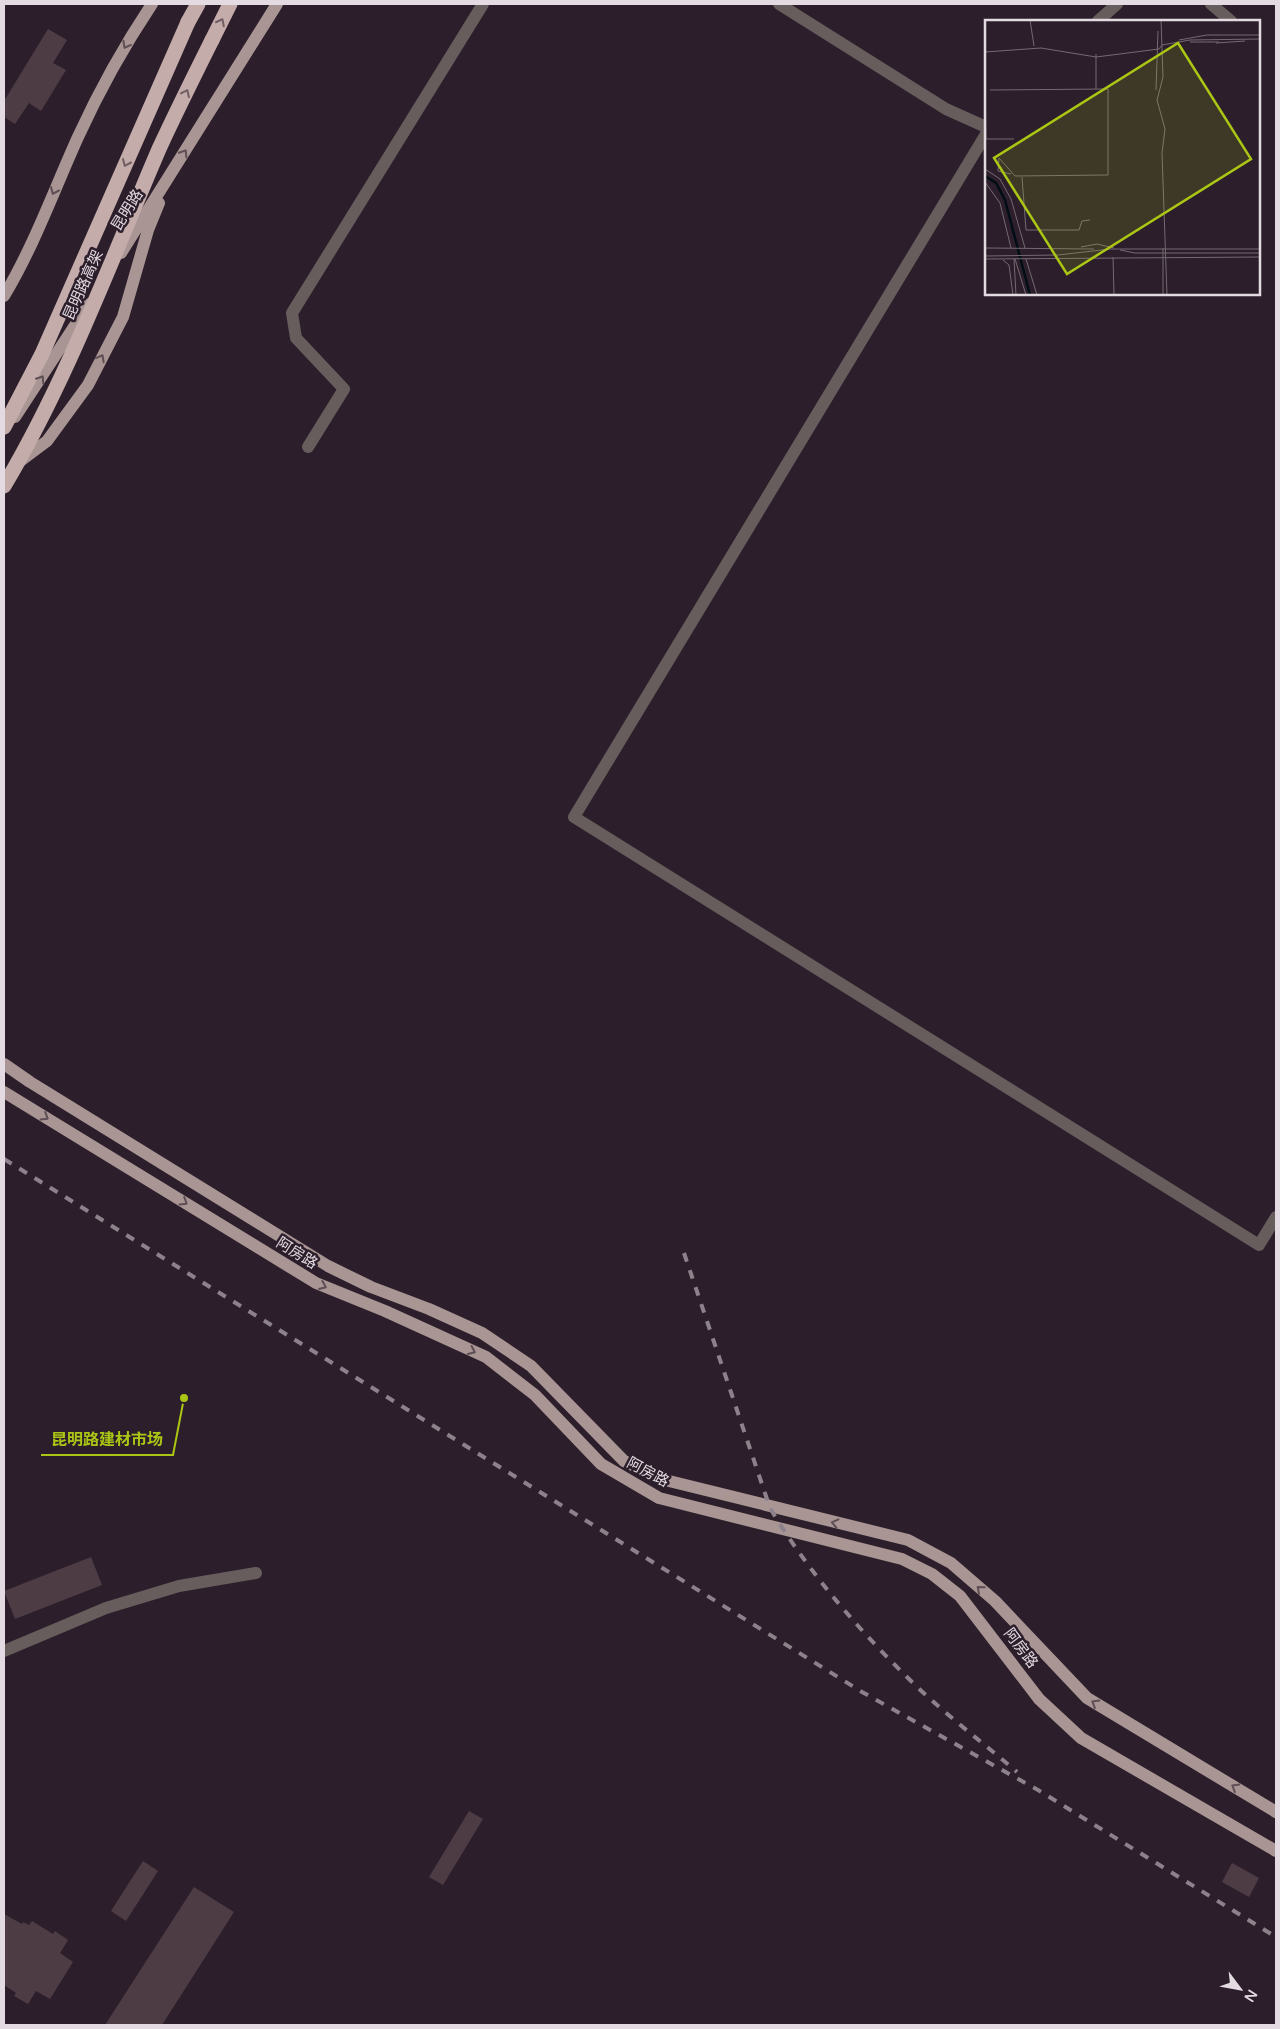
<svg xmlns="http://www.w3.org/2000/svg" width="1280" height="2029" font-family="'Varela Round','Noto Sans SC',sans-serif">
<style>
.building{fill:#4e3c45}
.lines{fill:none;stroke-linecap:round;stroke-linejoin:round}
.minor{stroke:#675d5c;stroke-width:12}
.major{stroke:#a99594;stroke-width:12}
.highway{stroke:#c4acaa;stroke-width:15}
.rail{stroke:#8d828c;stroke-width:4;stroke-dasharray:9 9;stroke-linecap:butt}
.highway-bridge{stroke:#c4acaa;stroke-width:15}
.oneway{stroke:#705e64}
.oneway2{stroke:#5e4e55}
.labels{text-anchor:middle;stroke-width:5;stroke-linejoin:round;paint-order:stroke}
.street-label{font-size:15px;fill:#e3dae2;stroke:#2c1f2b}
.inset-river{fill:none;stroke:#020e16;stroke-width:2.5}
.inset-road{fill:none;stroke:#756a74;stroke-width:1}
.view{fill:#abc614;fill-opacity:0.15;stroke:#abc614;stroke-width:2.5}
.inset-edge{fill:none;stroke:#e3dae2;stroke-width:2.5}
.leader{fill:none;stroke:#abc614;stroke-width:2}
.callout-dot{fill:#abc614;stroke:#2c1f2b;stroke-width:2}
.callout-label{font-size:16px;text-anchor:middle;font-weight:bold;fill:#abc614;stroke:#2c1f2b;stroke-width:5;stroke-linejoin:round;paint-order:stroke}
</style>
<rect width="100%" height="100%" fill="#2c1f2b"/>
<path class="building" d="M48,29L67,40L53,63L66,70L41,111L29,103L15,124L4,117V101Z
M91,1557L102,1585L15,1619L4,1591Z
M469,1811L483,1819L443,1885L429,1877Z
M143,1861L158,1871L126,1921L111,1911Z
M1232,1863L1259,1878L1249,1897L1222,1882Z
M194,1887L234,1912L162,2025H105Z
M4,1914L22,1924L23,1922L29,1925L32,1921L53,1934L55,1931L68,1940L60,1953L73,1962L50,1999L36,1991L28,2004L14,1996L16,1993L4,1985Z"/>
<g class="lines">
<path class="minor" d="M779,4L946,109L986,127
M1211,4L1231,21
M1098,21L1117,4
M986,134L574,817L1259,1245L1276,1217
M308,447L344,389L296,338L292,313L483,4
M4,1651L106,1608L179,1586L256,1573"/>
<path class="major" d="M121,253L277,4
M4,296C34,246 54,190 78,137C99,91 124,46 152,4
M15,417L89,304
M19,462L47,441L88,385L123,317L148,230L159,203
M4,1064L30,1082L328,1266L371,1287L429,1309L482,1333L531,1366L624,1461L665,1480L908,1540L951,1563L995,1601L1087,1698L1276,1812
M4,1092L316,1283L385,1311L486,1357L535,1395L601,1464L659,1498L902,1559L932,1574L960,1596L1039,1699L1081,1738L1276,1851"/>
<path class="highway" d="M188,22L198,4
M212,40L230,4"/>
<path class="rail" d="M4,1159L862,1692L1038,1790L1276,1937
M684,1253L770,1508C807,1570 856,1627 908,1678C942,1712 981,1741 1017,1772"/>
<path class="highway-bridge" d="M4,427L42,354L188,22
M4,486C67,380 110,263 159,149C176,112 194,76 212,40"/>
</g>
<defs><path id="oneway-chevron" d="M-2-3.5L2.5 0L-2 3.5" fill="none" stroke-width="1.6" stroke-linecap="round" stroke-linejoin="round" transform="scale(1.25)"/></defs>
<g class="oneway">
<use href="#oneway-chevron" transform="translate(221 22) rotate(-63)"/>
<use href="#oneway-chevron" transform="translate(186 93) rotate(-64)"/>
<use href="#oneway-chevron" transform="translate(126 163) rotate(114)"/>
</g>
<g class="oneway2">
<use href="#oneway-chevron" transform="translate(126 45) rotate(119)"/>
<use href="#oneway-chevron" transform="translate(184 153) rotate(-58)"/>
<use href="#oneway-chevron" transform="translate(54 191) rotate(114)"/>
<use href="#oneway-chevron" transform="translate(101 358) rotate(-62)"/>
<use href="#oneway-chevron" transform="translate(41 379) rotate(-57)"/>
<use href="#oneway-chevron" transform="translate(45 1117) rotate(32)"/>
<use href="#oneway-chevron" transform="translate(184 1202) rotate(32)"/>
<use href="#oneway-chevron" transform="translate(323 1286) rotate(23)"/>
<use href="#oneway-chevron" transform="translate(472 1351) rotate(25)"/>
<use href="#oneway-chevron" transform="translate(835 1523) rotate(-167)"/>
<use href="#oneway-chevron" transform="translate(980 1589) rotate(-139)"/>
<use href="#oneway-chevron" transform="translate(1095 1703) rotate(-149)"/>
<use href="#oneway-chevron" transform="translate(1235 1787) rotate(-149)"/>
</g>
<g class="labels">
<g class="street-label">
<text transform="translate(127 210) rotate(-58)" y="5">昆明路</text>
<text transform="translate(83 285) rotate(-66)" y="5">昆明路高架</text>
<text transform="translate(297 1253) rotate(32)" y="5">阿房路</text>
<text transform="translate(648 1472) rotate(28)" y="5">阿房路</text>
<text transform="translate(1021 1648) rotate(53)" y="5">阿房路</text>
</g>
</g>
<g transform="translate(985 20)">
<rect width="275" height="275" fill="#2c1f2b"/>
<path class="inset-river" d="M0,156L11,163L20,180L45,275"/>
<path class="inset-road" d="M45,0L49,26M176,0L178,57L172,80L180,109L177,133L182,275M194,20L222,15H275M205,22H234M231,23L260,21M0,32L56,28L111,37L174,29L177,25L205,20L275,19M0,64L1,119M111,69V34M5,70L123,69V155L30,156L14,138L13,151L26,154M171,70L173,11M0,119H29M0,149L15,159L26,179L40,228M37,157L41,210H94L97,201L105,200M0,162L15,183L26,228M96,227L112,224L129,228M0,228L109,229M178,228V275M135,230L150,233H275M0,236L73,235L125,229H275M128,237L129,275M0,239L275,237M29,239L31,275M30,239L41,275M41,239L52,275M18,240L24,245L28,275"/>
<path class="view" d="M193,23L266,139L82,254L9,138Z"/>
<rect width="275" height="275" class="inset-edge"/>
</g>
<path class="leader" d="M184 1398L173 1455H41"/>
<circle class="callout-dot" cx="184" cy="1398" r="5"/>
<g class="callout-label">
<text x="107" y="1445">昆明路建材市场</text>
</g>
<rect width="1280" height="2029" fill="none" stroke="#e3dae2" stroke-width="10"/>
<g transform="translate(1240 1989) rotate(122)" stroke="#2c1f2b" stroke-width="4" paint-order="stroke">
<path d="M0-4L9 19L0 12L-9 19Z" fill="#e3dae2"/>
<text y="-8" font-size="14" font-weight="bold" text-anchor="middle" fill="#e3dae2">N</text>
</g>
</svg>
